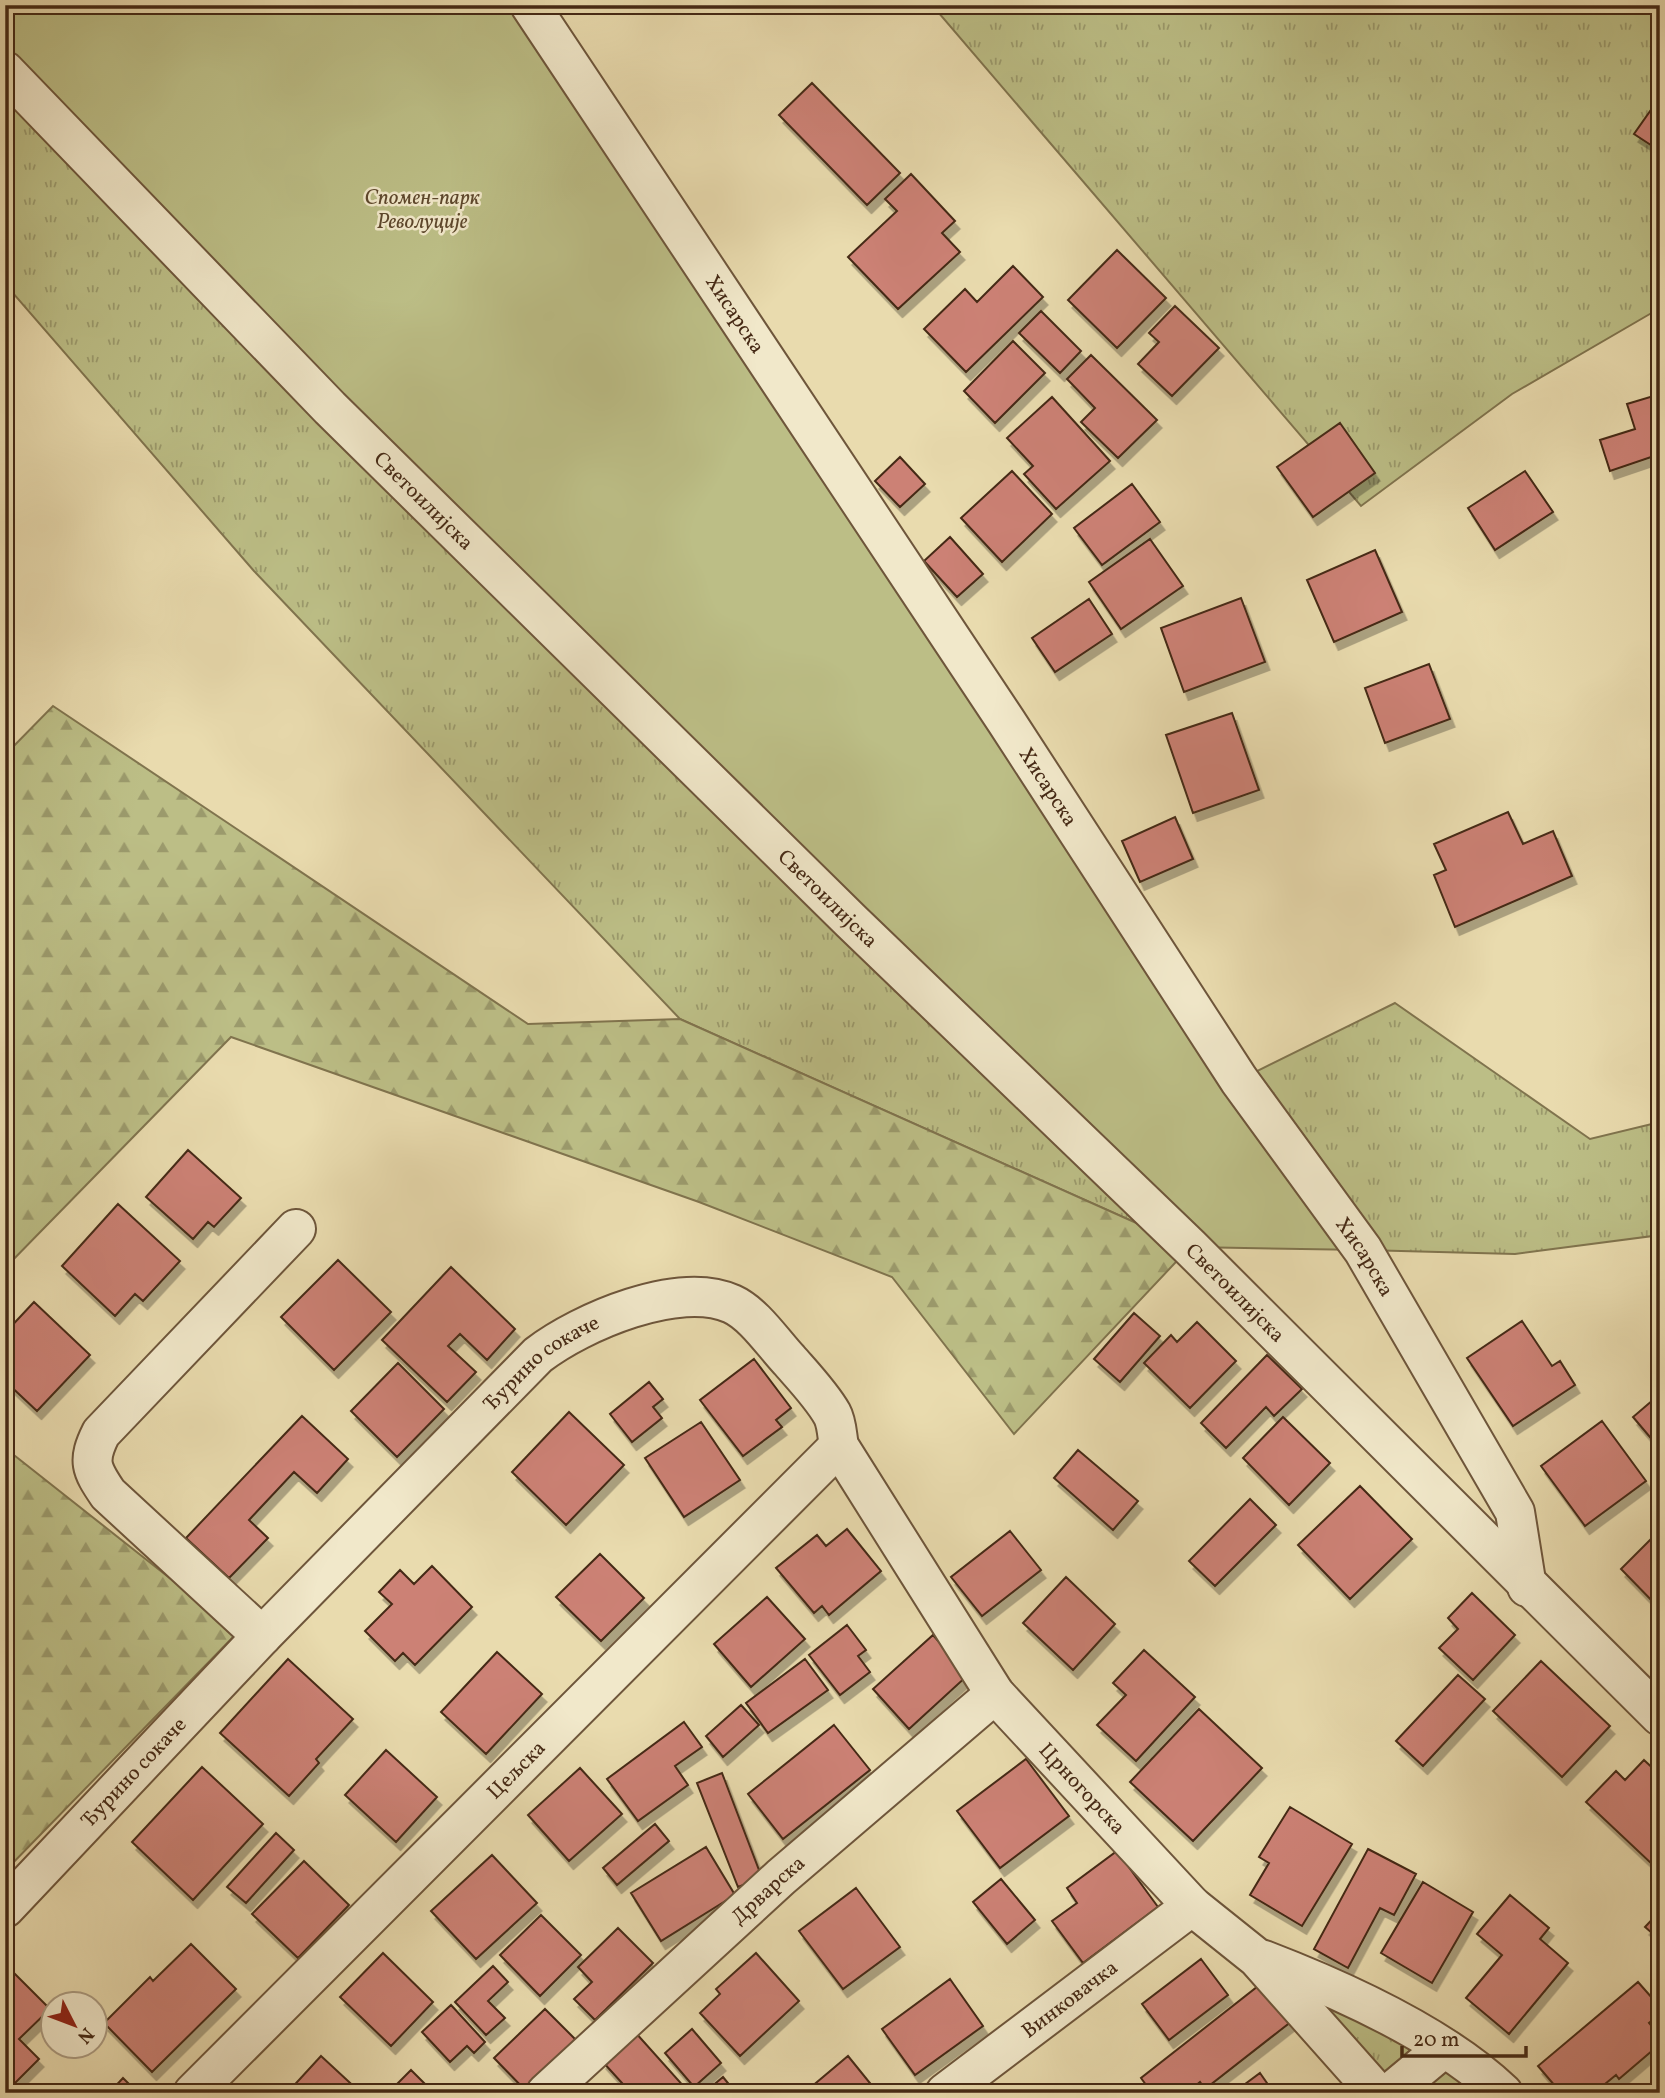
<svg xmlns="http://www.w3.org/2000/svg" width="1665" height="2098" font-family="Vollkorn,serif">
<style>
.grass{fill:url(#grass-tufts);stroke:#80744e;stroke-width:2}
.forest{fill:url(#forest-firs);stroke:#80744e;stroke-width:2}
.park{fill:#bcbe86;stroke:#80744e;stroke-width:2}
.building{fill:#cc8175;stroke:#452915;stroke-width:2;filter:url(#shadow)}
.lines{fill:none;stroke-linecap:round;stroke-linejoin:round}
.minor-casing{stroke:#6e563b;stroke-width:42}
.minor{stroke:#f1e8ca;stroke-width:38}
.labels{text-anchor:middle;stroke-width:5;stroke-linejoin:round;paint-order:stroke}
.park-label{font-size:21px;font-style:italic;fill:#5d472c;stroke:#f1e8ca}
.street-label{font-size:21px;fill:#452915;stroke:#f1e8ca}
</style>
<defs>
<pattern id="grass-tufts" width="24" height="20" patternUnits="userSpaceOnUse" patternTransform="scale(1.75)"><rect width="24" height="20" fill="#bcbe86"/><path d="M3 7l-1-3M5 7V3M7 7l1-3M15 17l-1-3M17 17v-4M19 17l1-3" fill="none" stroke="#9b9a6c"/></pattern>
<pattern id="forest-firs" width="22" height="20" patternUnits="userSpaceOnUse" patternTransform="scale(1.75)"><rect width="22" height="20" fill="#bcbe86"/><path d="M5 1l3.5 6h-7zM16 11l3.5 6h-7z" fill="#9b9a6c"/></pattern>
<filter id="shadow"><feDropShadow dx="4.5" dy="8" stdDeviation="0" flood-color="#0004"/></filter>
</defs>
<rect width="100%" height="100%" fill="#e9dbae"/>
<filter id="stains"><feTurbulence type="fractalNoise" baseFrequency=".00286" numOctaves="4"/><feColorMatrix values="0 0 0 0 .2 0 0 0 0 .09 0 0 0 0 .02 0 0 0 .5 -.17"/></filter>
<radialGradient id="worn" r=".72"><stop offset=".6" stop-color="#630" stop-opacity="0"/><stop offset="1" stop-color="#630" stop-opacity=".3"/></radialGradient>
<path class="grass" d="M932,5H1660V319L1655,311L1512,394L1361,506Z
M5,71L1190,1247L680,1019L254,571L5,284Z
M1395,1003L1590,1139L1660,1122V1235L1515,1254L1363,1250L1239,1080Z
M1257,1958L1503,2093H1377Z"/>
<path class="forest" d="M53,706L528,1024L680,1019L1190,1247L1014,1434L892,1277L699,1202L231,1037L5,1268V755Z
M5,1448L238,1632L5,1871Z"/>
<path class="park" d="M5,5H530L1363,1250L1190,1247L5,71Z"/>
<path class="building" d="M812,83L900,173L867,205L779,115Z
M1660,97V151L1634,134Z
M911,174L955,221L942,233L960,252L898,309L848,257L897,211L885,199Z
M1117,250L1166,298L1117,348L1068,300Z
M1013,266L1043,297L966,372L924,329L965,289L977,302Z
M1175,306L1219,348L1172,396L1138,364L1159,342L1149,333Z
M1041,311L1081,351L1060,373L1019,333Z
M1013,341L1045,373L995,423L964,391Z
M1091,355L1157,420L1118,458L1081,422L1095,408L1067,379Z
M1660,394V454L1610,471L1600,440L1635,429L1627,404Z
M1052,397L1110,461L1056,509L1024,474L1033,466L1007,438Z
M1340,423L1375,473L1313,517L1277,467Z
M900,457L925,484L900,507L875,481Z
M1012,471L1052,514L1002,562L961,518Z
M1525,471L1553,512L1495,550L1468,508Z
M1132,484L1160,522L1102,565L1074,528Z
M950,537L983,574L957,597L924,561Z
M1150,539L1183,586L1121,629L1089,582Z
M1375,550L1402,612L1334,642L1307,580Z
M1241,598L1265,662L1184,692L1161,628Z
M1089,599L1112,634L1055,672L1032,638Z
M1429,664L1450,719L1385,743L1365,688Z
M1232,713L1259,790L1193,813L1166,735Z
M1508,812L1523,844L1553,831L1572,876L1455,927L1434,875L1446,870L1434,844Z
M1175,817L1193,859L1140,882L1122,841Z
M188,1150L241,1198L214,1227L208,1222L193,1239L146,1197Z
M118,1204L180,1261L143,1301L135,1294L115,1316L62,1266Z
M338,1260L391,1312L334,1370L281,1317Z
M451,1267L515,1329L487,1360L460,1334L448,1346L476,1372L447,1402L382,1340Z
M34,1302L90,1355L37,1411L5,1381V1333Z
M1134,1313L1160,1336L1120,1382L1094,1359Z
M1522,1321L1552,1366L1560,1361L1575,1385L1513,1426L1467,1358Z
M1197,1322L1236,1361L1190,1408L1144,1363L1171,1335L1177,1342Z
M1267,1355L1302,1389L1274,1416L1266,1407L1226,1448L1201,1423Z
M754,1359L791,1408L776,1420L782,1427L743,1456L700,1400Z
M398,1363L444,1409L397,1457L351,1411Z
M649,1382L663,1399L653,1407L662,1418L632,1442L610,1414Z
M1660,1394V1449L1633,1417Z
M569,1412L624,1465L566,1525L512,1472Z
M302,1416L348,1459L317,1493L294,1472L249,1520L268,1538L229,1578L186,1538Z
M1283,1417L1330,1463L1289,1505L1243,1458Z
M1602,1421L1646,1481L1585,1526L1541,1466Z
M701,1422L740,1480L684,1517L645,1458Z
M1078,1450L1138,1501L1113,1530L1054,1478Z
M1360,1486L1412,1539L1350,1599L1298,1545Z
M1250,1499L1276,1525L1215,1586L1189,1561Z
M847,1529L881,1571L829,1615L822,1606L814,1613L776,1568L817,1535L826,1546Z
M1660,1530V1607L1659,1608L1621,1569Z
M1010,1531L1041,1570L982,1616L951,1577Z
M600,1554L644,1598L601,1641L556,1597Z
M432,1566L472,1607L415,1665L403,1653L395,1661L365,1631L392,1604L379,1592L400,1570L414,1584Z
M1066,1577L1115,1624L1073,1670L1023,1623Z
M1472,1593L1515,1635L1473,1680L1439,1648L1458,1629L1448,1618Z
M767,1597L805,1639L751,1687L714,1644Z
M847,1625L866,1650L858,1656L870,1672L840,1695L809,1655Z
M933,1635L968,1675L909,1729L873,1689Z
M1144,1650L1195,1697L1136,1761L1097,1725L1126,1695L1113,1683Z
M497,1652L542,1694L486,1754L441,1712Z
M288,1659L353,1719L316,1759L319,1763L289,1796L220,1733Z
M805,1659L828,1690L768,1733L746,1703Z
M1541,1661L1610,1726L1562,1777L1493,1711Z
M1458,1675L1485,1699L1423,1766L1396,1741Z
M741,1705L759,1725L723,1757L706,1736Z
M1199,1709L1262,1768L1193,1841L1130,1782Z
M684,1722L702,1747L675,1766L688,1785L638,1821L607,1779Z
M834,1725L870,1770L783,1839L748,1794Z
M386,1750L437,1797L396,1842L345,1795Z
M1026,1759L1069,1816L1000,1868L957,1811Z
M1644,1760L1660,1775V1861L1654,1866L1586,1802L1616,1771L1625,1780Z
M202,1767L263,1824L193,1900L132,1842Z
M580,1768L622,1814L569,1861L528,1815Z
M722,1773L762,1878L738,1887L697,1783Z
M1290,1807L1352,1844L1302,1926L1250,1895L1269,1863L1259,1857Z
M655,1824L669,1841L617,1885L603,1868Z
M276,1833L294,1850L246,1903L227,1887Z
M706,1847L735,1895L661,1941L631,1893Z
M1368,1849L1416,1874L1394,1915L1380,1908L1348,1968L1314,1949Z
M1117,1851L1158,1907L1083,1963L1052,1921L1077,1903L1067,1888Z
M492,1855L537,1903L476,1959L431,1911Z
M304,1861L349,1905L298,1958L252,1914Z
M1001,1879L1035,1920L1007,1944L973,1902Z
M1423,1882L1473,1912L1432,1983L1381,1953Z
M856,1888L900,1947L843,1989L799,1931Z
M1510,1895L1549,1928L1540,1939L1568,1963L1509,2034L1466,1998L1502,1955L1477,1934Z
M1660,1911V1940L1645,1927Z
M541,1915L581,1955L540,1996L500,1955Z
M618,1928L653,1963L595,2020L574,1999L592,1982L578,1967Z
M191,1944L236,1989L152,2072L104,2023L150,1977L153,1981Z
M383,1953L433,2002L391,2046L340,1997Z
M756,1953L799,2001L740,2056L700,2013L720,1994L716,1989Z
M1201,1959L1228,1995L1169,2040L1142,2004Z
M493,1966L508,1982L488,2001L505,2018L486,2035L455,2002Z
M13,1972L50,2009L19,2039L39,2059L5,2093V1980Z
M950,1979L983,2026L915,2075L882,2029Z
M1638,1982L1660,2007V2014L1649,2023L1660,2036V2044L1619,2079L1616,2075L1594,2093H1561L1538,2066Z
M1262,1983L1292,2021L1205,2089L1200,2082L1187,2093H1152L1141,2078Z
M451,2005L485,2042L474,2053L467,2046L450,2062L422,2032Z
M545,2009L580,2044L528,2093L494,2058Z
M692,2029L721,2063L694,2087L665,2053Z
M635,2032L687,2090L683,2093H631L602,2061Z
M321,2056L361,2093H287Z
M848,2056L878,2093H804Z
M411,2070L431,2090L388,2093Z
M1260,2073L1274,2093H1233Z
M723,2077L736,2093H704Z
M123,2078L138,2093H109Z"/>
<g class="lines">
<g class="minor-casing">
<g id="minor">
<path id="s1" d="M530,5L1006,721L1239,1080L1363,1250L1515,1512L1527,1587"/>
<path id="s2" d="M5,71L330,408L851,921L1190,1247L1660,1716"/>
<path d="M262,1636L108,1494C91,1469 87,1461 101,1433L296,1229"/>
<path id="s3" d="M5,1908L262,1636L538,1355C581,1322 679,1280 732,1304C754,1314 773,1343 789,1360C803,1376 822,1396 832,1414C837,1423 837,1436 839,1446L995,1694L1192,1906L1257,1958L1377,2093"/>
<path d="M1264,1960C1342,1990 1441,2034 1503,2093"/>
<path id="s4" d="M193,2093L839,1446"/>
<path id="s5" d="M546,2093L781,1877L995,1694"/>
<path id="s6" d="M945,2093L1192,1906"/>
<path d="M1390,2093L1444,2048"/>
</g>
</g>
<use href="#minor" class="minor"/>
</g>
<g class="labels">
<g class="park-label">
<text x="422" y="204">Спомен-парк<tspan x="422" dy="24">Револуције</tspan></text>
</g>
<g class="street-label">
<text dy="7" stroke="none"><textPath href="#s1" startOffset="371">Хисарска</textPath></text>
<text dy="7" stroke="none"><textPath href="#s2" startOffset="600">Светоилијска</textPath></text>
<text dy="7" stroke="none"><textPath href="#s1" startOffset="938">Хисарска</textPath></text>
<text dy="7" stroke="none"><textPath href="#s2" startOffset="1167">Светоилијска</textPath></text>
<text dy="7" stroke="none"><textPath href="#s1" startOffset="1505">Хисарска</textPath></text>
<text dy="7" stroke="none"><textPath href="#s2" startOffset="1734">Светоилијска</textPath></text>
<text dy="7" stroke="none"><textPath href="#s3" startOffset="766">Ђурино сокаче</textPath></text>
<text dy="7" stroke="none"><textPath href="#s4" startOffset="457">Цељска</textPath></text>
<text dy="7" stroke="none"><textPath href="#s3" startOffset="187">Ђурино сокаче</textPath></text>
<text dy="7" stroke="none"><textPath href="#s3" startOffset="1580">Црногорска</textPath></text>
<text dy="7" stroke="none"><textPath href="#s5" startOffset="301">Дрварска</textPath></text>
<text dy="7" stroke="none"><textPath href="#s6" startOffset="156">Винковачка</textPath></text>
</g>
</g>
<rect width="1665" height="2098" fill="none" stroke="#e9dbae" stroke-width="28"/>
<rect x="7" y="7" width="1651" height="2084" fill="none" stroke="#452915" stroke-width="3.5"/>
<rect x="14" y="14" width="1637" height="2070" fill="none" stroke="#452915" stroke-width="2"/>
<g transform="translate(74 2025) rotate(132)"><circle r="33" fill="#f1e8ca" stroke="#ac9c82" stroke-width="2"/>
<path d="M0-5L12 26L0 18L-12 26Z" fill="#8f2418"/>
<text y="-10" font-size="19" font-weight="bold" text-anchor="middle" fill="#452915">N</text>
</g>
<path d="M1402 2046v10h124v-10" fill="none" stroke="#452915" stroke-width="3.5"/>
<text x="1413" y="2046" font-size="21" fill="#452915" stroke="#f1e8ca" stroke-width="5" paint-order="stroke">20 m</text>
<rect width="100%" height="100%" filter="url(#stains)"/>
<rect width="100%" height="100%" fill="url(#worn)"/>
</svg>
